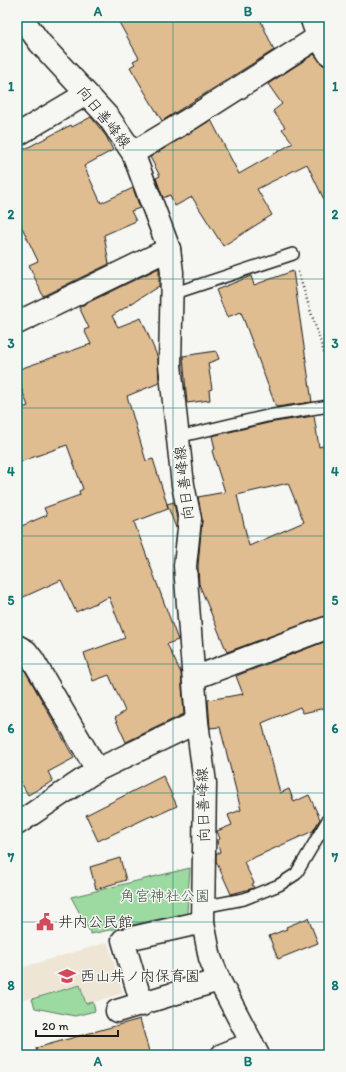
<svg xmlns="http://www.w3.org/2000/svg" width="346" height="1072" font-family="Itim,'Klee One',sans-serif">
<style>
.built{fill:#efe5d5}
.green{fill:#9cdaa1;stroke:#5c7b5e}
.building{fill:#dfbd91;stroke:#1c1c1c;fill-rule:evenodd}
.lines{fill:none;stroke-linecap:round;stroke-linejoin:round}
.lane-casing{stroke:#1c1c1c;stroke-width:14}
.street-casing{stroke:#1c1c1c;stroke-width:25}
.secondary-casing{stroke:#1c1c1c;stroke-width:25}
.path{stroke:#1c1c1c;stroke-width:2.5;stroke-dasharray:1 3;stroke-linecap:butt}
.lane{stroke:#f6f6f2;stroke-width:11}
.street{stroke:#f6f6f2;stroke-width:22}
.secondary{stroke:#f6f6f2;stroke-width:22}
.grid{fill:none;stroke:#0f766e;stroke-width:1;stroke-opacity:0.55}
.labels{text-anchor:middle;stroke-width:3;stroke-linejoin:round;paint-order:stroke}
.street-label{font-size:15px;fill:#1c1c1c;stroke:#f6f6f2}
.park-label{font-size:15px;fill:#425544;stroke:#f6f6f2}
.poi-label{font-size:15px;fill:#1c1c1c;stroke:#f6f6f2;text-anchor:start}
.neatline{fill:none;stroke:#0f766e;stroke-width:1.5}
.grid-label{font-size:13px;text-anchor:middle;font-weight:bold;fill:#0f766e}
</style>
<rect width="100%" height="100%" fill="#f6f6f2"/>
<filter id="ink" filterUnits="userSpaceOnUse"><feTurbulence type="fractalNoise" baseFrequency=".025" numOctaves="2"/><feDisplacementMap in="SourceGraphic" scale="8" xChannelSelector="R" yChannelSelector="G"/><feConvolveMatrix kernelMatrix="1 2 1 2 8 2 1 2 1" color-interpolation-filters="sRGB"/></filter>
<g filter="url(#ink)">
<path class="built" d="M108,942L123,993L87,1004L80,984L17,1002V969Z"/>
<path class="green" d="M190,868L187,913L91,934L71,897Z
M80,985L86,1004L93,1002L95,1011L75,1016L35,1008L32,999Z"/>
<path class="building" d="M116,17H259L274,50L162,121L130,67L135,64L133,61L139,58Z
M314,54L323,65L329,66V210L307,164L257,189L272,215L223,246L192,197L175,206L170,195L163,198L156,178L160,176L150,157L211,120L239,174L293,143L282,129L285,127L273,111L282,104L268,84Z
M91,117L106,136L113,150L84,166L101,203L133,188L140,208L131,211L136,221L104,235L109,264L43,296L29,265L38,261L17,217V153L71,125L72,127Z
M159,268V286L112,316L118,327L141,318L158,358L159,383L127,396L146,461L153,459L167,504L174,502L177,520L176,528L167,504L168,509L134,522L178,640L167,644L181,673L184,714L126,742L115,718L125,711L109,675L93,681L84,653L125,638L109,597L76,612L61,580L17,600V528L47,515L44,508L80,495L79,491L83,489L67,445L17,463V410L28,406L17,377V370L91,344L84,330L89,328L79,307Z
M293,271L312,402L276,407L241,312L227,317L216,290L251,276L254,285Z
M216,351L219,359L208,363L212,389L209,390L210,400L187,403L183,356Z
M314,416L319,447L329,444V615L227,652L199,584L198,566L202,520L198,497L225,492L212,451L215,449L212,436L268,423ZM288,483L304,522L249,546L237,495Z
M329,640V707L303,713L300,707L262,723L280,793L289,789L294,802L309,795L320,819L313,831L244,862L254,883L252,884L254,888L231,894L216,861V854L220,852L217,841L220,839L217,831L232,825L228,815L241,810L220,727L210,728L208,700L243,694L236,676Z
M17,660L23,667L74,758L48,772L53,781L28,795L17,775Z
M163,776L177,806L153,817V815L98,841L86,815Z
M120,858L126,880L96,889L90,867Z
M308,918L318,943L278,959L269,936L287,929L286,927Z
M140,1019L150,1055H37L36,1048Z"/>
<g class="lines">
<g class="lane-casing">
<path id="lane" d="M172,294L293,254
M178,437L267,416L329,406
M202,907L244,899L279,885L296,874L329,818"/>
</g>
<g class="street-casing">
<path id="street" d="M311,17L318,37L329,54
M17,135L86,94
M133,153L193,117L318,37
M17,323L169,249
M17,646L26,651L33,660L97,770
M194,678L329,627
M17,824L97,770L197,722
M142,1005L123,940L203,922
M117,1011L219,980
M222,1055L252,1043"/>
</g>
<g class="secondary-casing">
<path id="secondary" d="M21,17L40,43L109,118L133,153L169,249L172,272L170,365L183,485L190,519L185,566L197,722L205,783L203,922L210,958L219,980L258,1055"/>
</g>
<path class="path" d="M298,272L329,368"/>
<use href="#lane" class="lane"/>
<use href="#street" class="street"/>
<use href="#secondary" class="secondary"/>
</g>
</g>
<path class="grid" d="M173,17V1055M17,150H329M17,279H329M17,408H329M17,536H329M17,664H329M17,793H329M17,922H329"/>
<defs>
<g id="civic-bare" transform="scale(1.38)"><path d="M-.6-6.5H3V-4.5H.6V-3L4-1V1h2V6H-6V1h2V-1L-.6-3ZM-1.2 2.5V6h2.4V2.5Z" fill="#d1495b" stroke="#f6f6f2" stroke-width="2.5" paint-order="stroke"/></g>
<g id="school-bare" transform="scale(1.38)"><path d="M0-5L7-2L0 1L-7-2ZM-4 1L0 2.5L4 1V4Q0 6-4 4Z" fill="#d1495b" stroke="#f6f6f2" stroke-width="2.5" paint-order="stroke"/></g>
</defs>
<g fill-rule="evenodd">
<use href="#civic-bare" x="45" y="922"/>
<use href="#school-bare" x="67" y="976"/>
</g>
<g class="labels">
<g class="street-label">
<text transform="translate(104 117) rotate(51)" y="5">向日善峰線</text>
<text transform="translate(184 483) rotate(-97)" y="5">向日善峰線</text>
<text transform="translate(203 805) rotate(-92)" y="5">向日善峰線</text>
</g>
<g class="park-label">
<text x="165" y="901">角宮神社公園</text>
</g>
<g class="poi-label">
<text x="58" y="927">井内公民館</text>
<text x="80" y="981">西山井ノ内保育園</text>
</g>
</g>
<rect width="346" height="1072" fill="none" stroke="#f6f6f2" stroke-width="44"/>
<path d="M36 1030v6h82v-6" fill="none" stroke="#1c1c1c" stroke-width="2"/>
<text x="42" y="1030" font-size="12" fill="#1c1c1c" stroke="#f6f6f2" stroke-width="3" paint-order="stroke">20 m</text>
<rect x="22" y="22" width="302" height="1028" class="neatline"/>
<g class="grid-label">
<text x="98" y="16">A</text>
<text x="248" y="16">B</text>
<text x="11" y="91">1</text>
<text x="335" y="91">1</text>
<text x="11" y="219">2</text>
<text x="335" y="219">2</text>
<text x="11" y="348">3</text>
<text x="335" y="348">3</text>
<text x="11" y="476">4</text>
<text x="335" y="476">4</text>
<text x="11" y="605">5</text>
<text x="335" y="605">5</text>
<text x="11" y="733">6</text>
<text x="335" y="733">6</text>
<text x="11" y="862">7</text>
<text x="335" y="862">7</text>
<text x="11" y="990">8</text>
<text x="335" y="990">8</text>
<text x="98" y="1066">A</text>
<text x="248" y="1066">B</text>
</g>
</svg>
